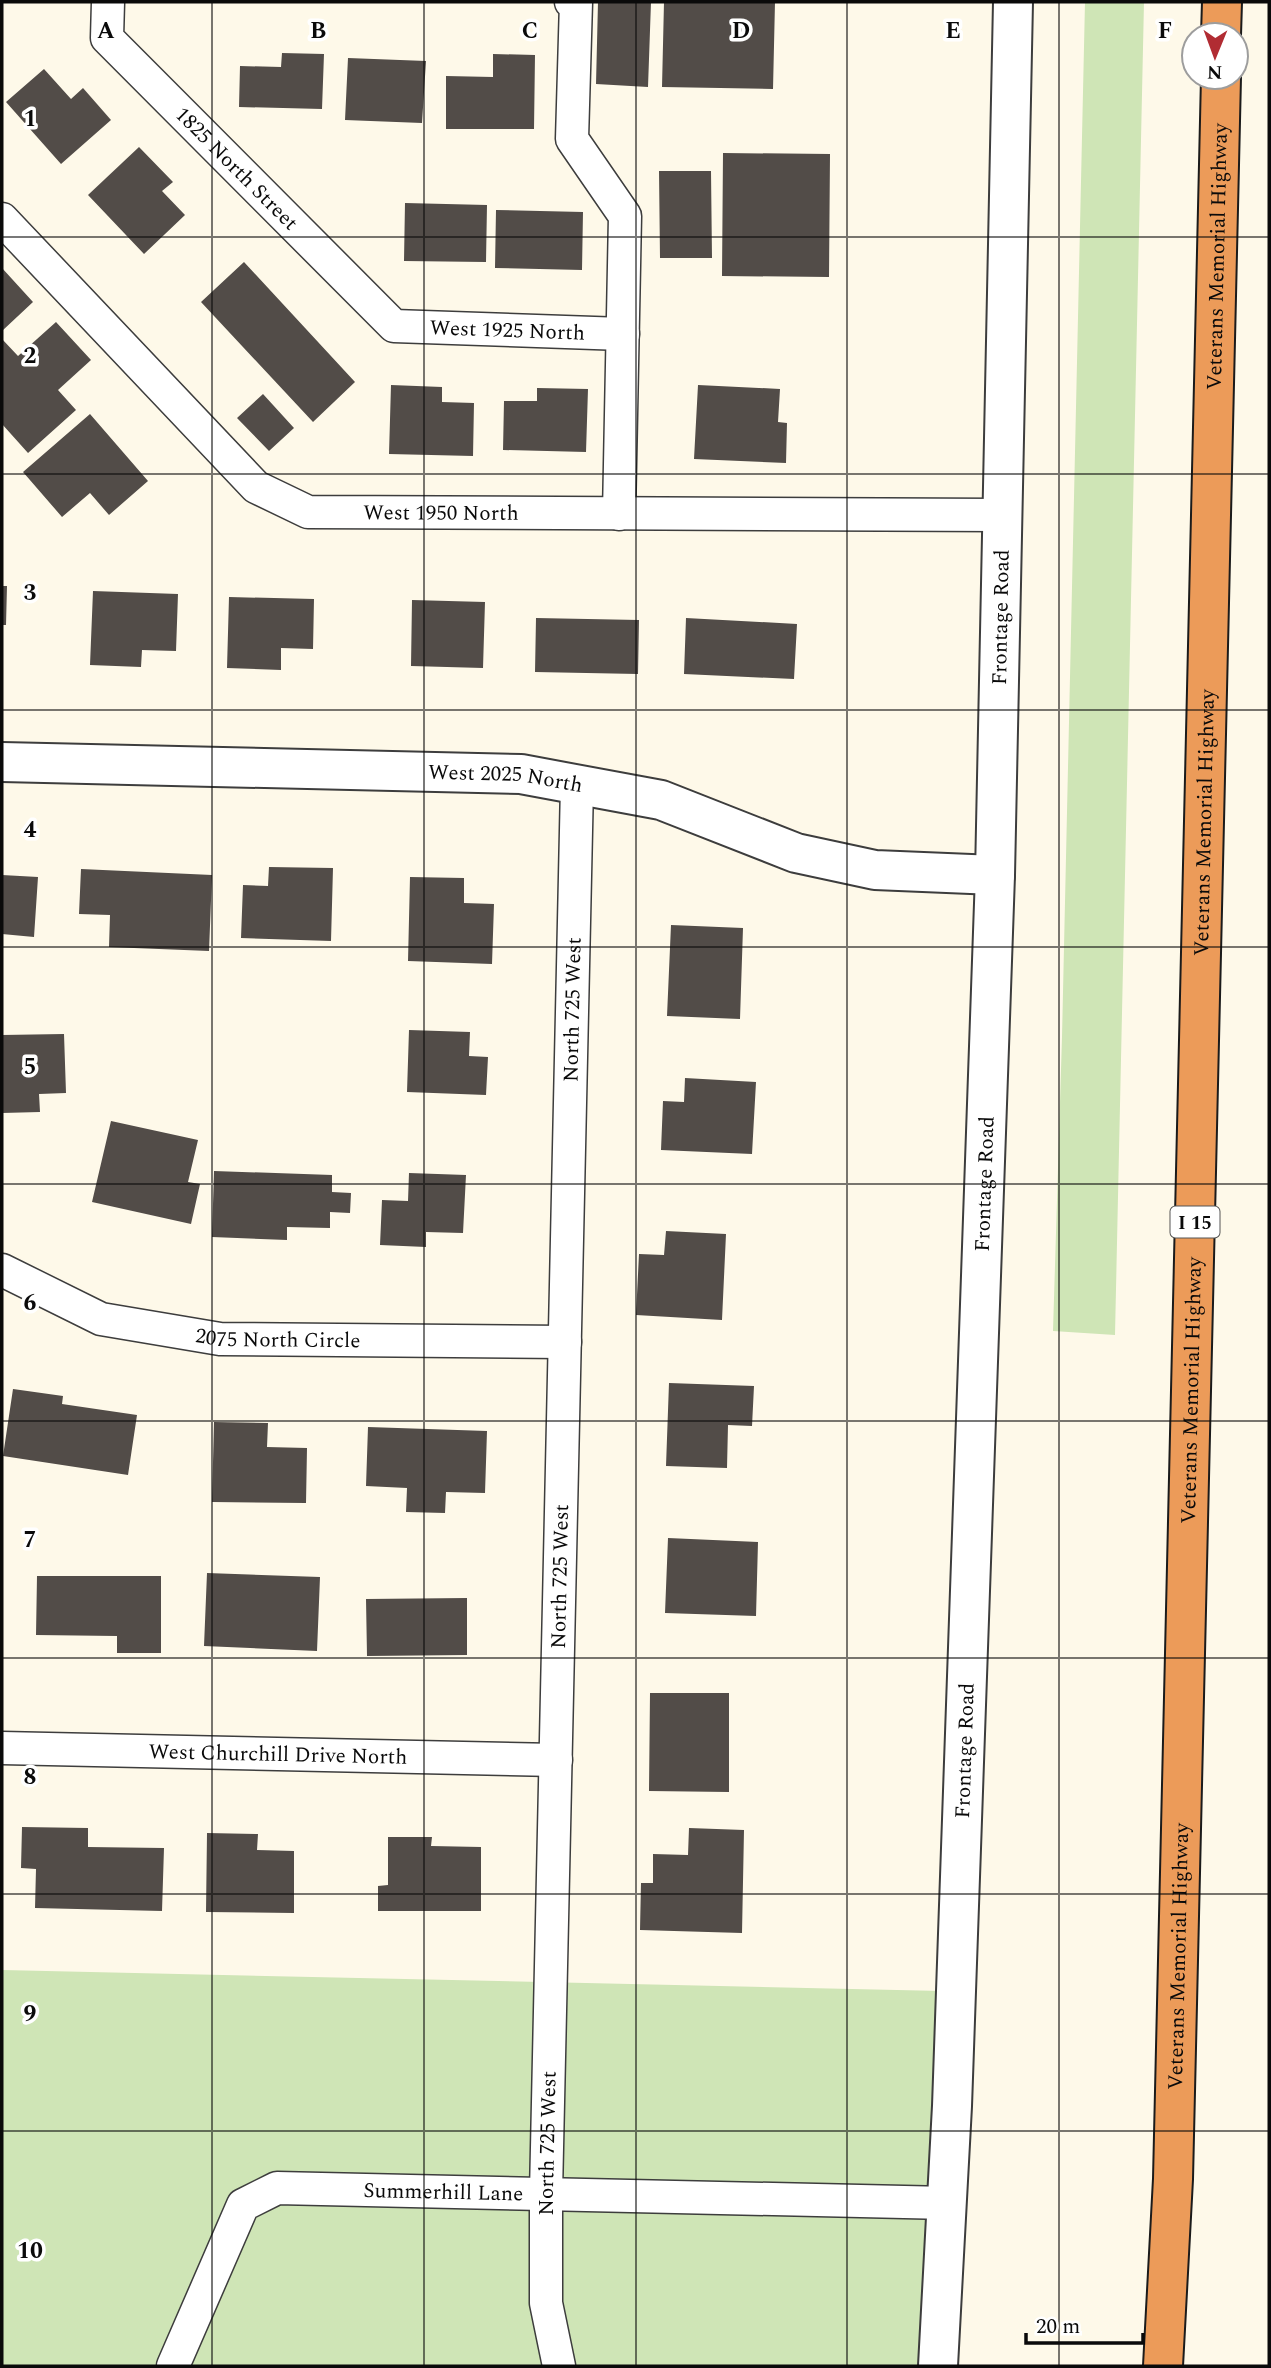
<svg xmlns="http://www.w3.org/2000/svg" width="1271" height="2368" font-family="Spectral,serif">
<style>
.green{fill:#cfe5b6}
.building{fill:#524c48}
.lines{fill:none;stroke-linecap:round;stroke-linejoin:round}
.minor-casing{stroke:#3d3d3d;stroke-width:35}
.tertiary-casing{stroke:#3d3d3d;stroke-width:42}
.motorway-casing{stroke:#1b1b1b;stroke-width:42}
.minor{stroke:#fff;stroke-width:32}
.tertiary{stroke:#fff;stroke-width:38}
.motorway{stroke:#ec9b59;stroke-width:38}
.grid{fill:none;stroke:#0a0a0a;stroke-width:2;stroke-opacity:0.55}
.labels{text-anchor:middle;stroke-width:7;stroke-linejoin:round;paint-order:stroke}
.shield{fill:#fff;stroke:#545454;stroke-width:2}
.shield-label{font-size:19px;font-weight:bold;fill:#0a0a0a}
.street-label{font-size:21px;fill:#0a0a0a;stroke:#fff}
.grid-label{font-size:23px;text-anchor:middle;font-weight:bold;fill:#0a0a0a;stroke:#fff;stroke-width:7;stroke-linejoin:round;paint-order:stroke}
</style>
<rect width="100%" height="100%" fill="#fef9e9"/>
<path class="green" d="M1085,2H1144L1115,1335L1053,1331L1062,1037Z
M2,1970L942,1991L932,2366H2Z"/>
<path class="building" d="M598,2H651L648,87L596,84Z
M664,2H775L773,89L662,87Z
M282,53L324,54L322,109L239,107L240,66L281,67Z
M493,54L535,55L534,129H446V76L493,77Z
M348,58L426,61L422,123L345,120Z
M44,69L71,99L83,88L111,120L61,164L6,102Z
M139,147L173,182L162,191L185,215L144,254L88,195Z
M723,153L830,154L829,277L722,276Z
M659,171H711L712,258H660Z
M405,203L487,205L486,262L404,261Z
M496,210L583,212L582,270L495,268Z
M244,262L355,382L313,422L201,302Z
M2,268L33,302L2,331Z
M56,322L91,360L58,390L76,410L28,453L2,424V339L18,356Z
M391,385L442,387V402L474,403L473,456L389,454Z
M698,385L780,389L778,422L787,423L786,463L694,459Z
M537,388L588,389L586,452L503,450L504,401H537Z
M263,394L294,428L269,451L237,418Z
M90,414L148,481L109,515L90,493L62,517L23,472Z
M2,586H7L6,625H2Z
M93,591L178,594L176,651L142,650L141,667L90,665Z
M229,597L314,599L313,649L281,648V670L227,668Z
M412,600L485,602L483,668L411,666Z
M536,618L639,620L638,674L535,672Z
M686,618L797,624L794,679L684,674Z
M269,867L333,868L331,941L241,938L243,885L268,886Z
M81,869L212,875L209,951L109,947L110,915L79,914Z
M2,875L38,877L34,937L2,934Z
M410,877L464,878V903L494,904L492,964L408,961Z
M671,925L743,928L740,1019L667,1016Z
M409,1030L470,1032L469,1056L488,1057L486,1095L407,1092Z
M64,1034L66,1093L39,1094L40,1112L2,1113V1035Z
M685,1078L756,1082L752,1154L661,1150L663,1101L684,1102Z
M111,1121L198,1140L188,1182L200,1184L191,1224L92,1202Z
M214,1171L332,1175V1192L351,1193L350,1213L330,1212V1228L287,1227V1240L212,1237Z
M409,1173L466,1175L463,1233L426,1232V1247L380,1245L382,1200L408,1201Z
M666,1231L726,1234L722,1320L636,1315L639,1254L664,1255Z
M669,1383L754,1386L752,1426L728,1425L727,1468L666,1466Z
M13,1389L63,1396L62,1404L137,1415L128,1475L3,1456Z
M214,1422L268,1423L267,1447L307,1448L306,1503L212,1502Z
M368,1427L487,1431L485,1493L446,1492L445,1513L406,1512L407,1488L366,1486Z
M668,1538L758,1542L756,1616L665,1613Z
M207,1573L320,1577L317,1651L204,1646Z
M37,1576H161V1653H117V1636L36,1635Z
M467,1598V1655L367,1656L366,1599Z
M650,1693H729V1792L649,1791Z
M22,1827L88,1828V1847L164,1848L162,1911L35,1908L36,1869L21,1868Z
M689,1828L744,1830L742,1933L640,1930L641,1883H653V1854L688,1855Z
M207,1833L258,1834L257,1850L294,1851V1913L206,1912Z
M388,1837H432L431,1846L481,1847V1911H378V1886L388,1885Z"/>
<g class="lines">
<g class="minor-casing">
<g id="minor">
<path id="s1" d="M108,2L107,38L394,326L623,334"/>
<path d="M571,2H576L572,139L625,216L619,514"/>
<path id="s2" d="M2,219L256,487L308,512L1001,515"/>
<path id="s3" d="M2,1270L101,1319L220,1339L565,1342"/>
<path id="s4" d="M2,1748L556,1760"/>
<path id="s5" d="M173,2366L243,2205L277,2188L948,2203"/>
<path id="s6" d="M559,2366L546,2303V2193L577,785"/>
</g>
</g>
<g class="tertiary-casing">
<g id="tertiary">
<path id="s7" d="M2,762L521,774L661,800L796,853L875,870L995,875"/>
<path id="s8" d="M938,2366L952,2106L995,875L1013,2"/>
</g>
</g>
<g class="motorway-casing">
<g id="motorway">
<path d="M1221,35L1222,2"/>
<path id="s9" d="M1163,2366L1173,2179L1221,77"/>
</g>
</g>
<use href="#minor" class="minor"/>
<use href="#tertiary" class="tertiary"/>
<use href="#motorway" class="motorway"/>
</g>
<path class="grid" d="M212,2V2366M424,2V2366M636,2V2366M847,2V2366M1059,2V2366M2,237H1269M2,474H1269M2,710H1269M2,947H1269M2,1184H1269M2,1421H1269M2,1658H1269M2,1894H1269M2,2131H1269"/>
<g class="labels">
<rect class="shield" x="1170.5" y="1206.5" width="49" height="31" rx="5"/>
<g class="shield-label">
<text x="1195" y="1229">I 15</text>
</g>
<g class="street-label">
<text dy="7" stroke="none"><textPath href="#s1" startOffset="220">1825 North Street</textPath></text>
<text dy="7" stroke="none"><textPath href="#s9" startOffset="2110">Veterans Memorial Highway</textPath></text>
<text dy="7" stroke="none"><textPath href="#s1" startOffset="556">West 1925 North</textPath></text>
<text dy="7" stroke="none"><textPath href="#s2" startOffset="560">West 1950 North</textPath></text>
<text dy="7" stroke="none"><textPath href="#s8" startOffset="1750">Frontage Road</textPath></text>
<text dy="7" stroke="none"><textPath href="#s7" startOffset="504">West 2025 North</textPath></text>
<text dy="7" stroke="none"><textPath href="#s9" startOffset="1544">Veterans Memorial Highway</textPath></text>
<text dy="7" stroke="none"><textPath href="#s6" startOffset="1358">North 725 West</textPath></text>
<text dy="7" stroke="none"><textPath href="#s8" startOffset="1183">Frontage Road</textPath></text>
<text dy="7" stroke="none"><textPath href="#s3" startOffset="289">2075 North Circle</textPath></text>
<text dy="7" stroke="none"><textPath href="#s9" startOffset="976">Veterans Memorial Highway</textPath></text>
<text dy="7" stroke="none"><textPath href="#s6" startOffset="791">North 725 West</textPath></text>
<text dy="7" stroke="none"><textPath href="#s8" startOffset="616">Frontage Road</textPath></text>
<text dy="7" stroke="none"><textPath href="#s4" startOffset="276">West Churchill Drive North</textPath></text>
<text dy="7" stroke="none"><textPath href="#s9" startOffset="410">Veterans Memorial Highway</textPath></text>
<text dy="7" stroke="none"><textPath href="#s6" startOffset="224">North 725 West</textPath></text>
<text dy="7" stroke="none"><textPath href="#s5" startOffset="380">Summerhill Lane</textPath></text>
</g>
</g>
<g class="grid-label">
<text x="106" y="38">A</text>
<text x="318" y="38">B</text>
<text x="530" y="38">C</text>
<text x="741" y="38">D</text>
<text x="953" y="38">E</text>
<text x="1165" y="38">F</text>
<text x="30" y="126">1</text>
<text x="30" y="363">2</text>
<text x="30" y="600">3</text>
<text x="30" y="837">4</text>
<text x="30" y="1074">5</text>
<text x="30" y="1310">6</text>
<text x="30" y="1547">7</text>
<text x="30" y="1784">8</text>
<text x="30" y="2021">9</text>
<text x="30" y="2258">10</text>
</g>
<rect width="1271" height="2368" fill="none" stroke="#0a0a0a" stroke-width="7"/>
<g transform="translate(1215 56) rotate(181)"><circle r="33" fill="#ffffff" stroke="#9d9d9d" stroke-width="2"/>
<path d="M0-5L12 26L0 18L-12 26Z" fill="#b12c33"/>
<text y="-10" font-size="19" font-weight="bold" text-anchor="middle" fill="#0a0a0a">N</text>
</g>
<path d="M1026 2333v10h117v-10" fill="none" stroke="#0a0a0a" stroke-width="3.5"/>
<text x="1036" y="2333" font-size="21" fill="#0a0a0a" stroke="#ffffff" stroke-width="5" paint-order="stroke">20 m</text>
</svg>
